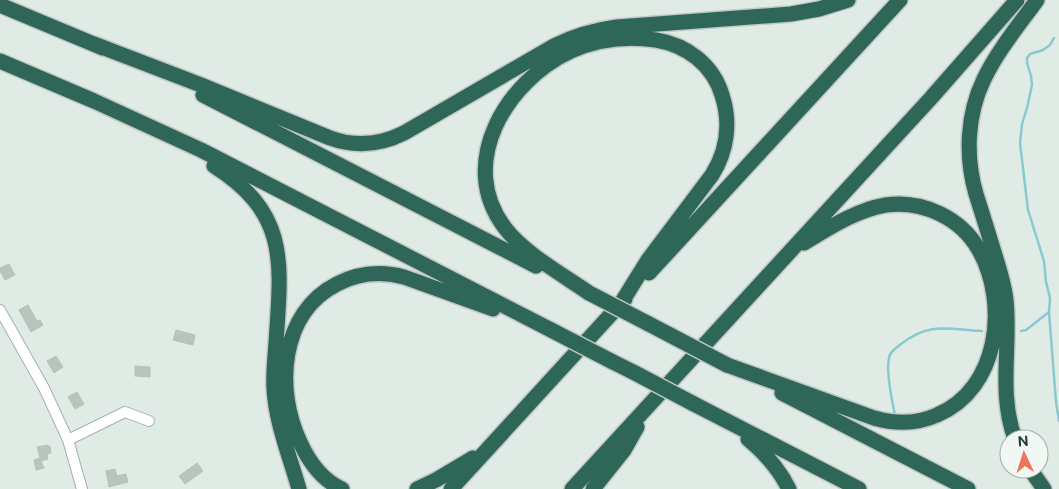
<svg xmlns="http://www.w3.org/2000/svg" width="1059" height="489" font-family="'Public Sans',sans-serif">
<style>
.lines{fill:none;stroke-linecap:round;stroke-linejoin:round}
.stream{stroke:#89cacf;stroke-width:2.5}
.building{fill:#b6c6be;stroke:#b3c4bc}
.minor-casing{stroke:#a3b3ac;stroke-width:12}
.highway-casing{stroke:#c1c8c6;stroke-width:18}
.minor{stroke:#fff;stroke-width:10}
.highway{stroke:#2e6757;stroke-width:15}
.highway-bridge-casing{stroke:#c1c8c6;stroke-width:18;stroke-linecap:butt}
.highway-bridge{stroke:#2e6757;stroke-width:15}
</style>
<rect width="100%" height="100%" fill="#e0ebe5"/>
<g class="lines">
<path class="stream" d="M1049,312L1056,402L1059,421
M1021,331L1026,330L1049,312L1050,298L1046,282L1044,261L1028,210L1020,143L1022,124L1027,108L1032,85L1031,76L1027,63V58L1030,54L1043,50L1050,45L1054,38
M895,415C892,401 886,371 889,358C890,351 896,348 901,344C931,321 949,330 982,331"/>
</g>
<path class="building" d="M9,264L15,275L5,280L0,271V268Z
M28,305L37,321L40,320L43,325L31,332L19,310Z
M176,330L195,335L193,345L173,340Z
M56,356L63,367L54,373L47,361Z
M135,366L150,367V377L135,376Z
M77,392L84,404L75,409L68,397Z
M48,445V447L50,446L51,453L47,454L48,459L41,461L44,468L36,470L34,460L40,458L37,447Z
M197,463L203,471L185,484L179,476Z
M115,469L117,476L126,474L128,482L109,487L106,471Z"/>
<g class="lines">
<g class="minor-casing">
<path id="minor" d="M0,310L44,388L68,440L82,489
M68,440L125,412L149,421"/>
</g>
<g class="highway-casing">
<path id="highway" d="M0,5L103,48
M94,44L201,85L330,138C355,147 380,145 404,133L554,46C574,36 594,30 617,27L791,14L819,9L848,0
M0,61L94,101L201,150L553,331
M203,95L536,266
M214,166C290,214 281,264 276,343C275,358 273,374 274,389C276,423 290,457 299,489
M649,273L900,0
M589,293C563,275 524,253 505,228C456,164 506,81 571,51C598,39 627,36 656,40C687,45 713,65 722,95C731,123 727,151 712,175L648,260L620,305
M647,323L670,335
M611,361L635,373
M727,365L874,418C895,424 917,424 937,415C999,389 1009,304 979,250C961,218 923,200 886,205C856,210 829,228 804,243
M782,393L968,489
M692,403L859,489
M748,439C765,453 779,469 789,489
M1015,439C998,393 1011,347 1006,300C1004,283 999,268 994,252C988,232 982,213 976,194C965,156 967,114 984,79C998,50 1019,25 1037,0
M1030,469L1044,489
M342,489C322,480 309,462 300,442C275,389 280,313 337,284C358,273 381,271 404,277L493,309
M417,489L436,480L473,458
M451,489L625,299
M572,489L931,98L1017,0
M593,489L624,450L637,427"/>
</g>
<use href="#minor" class="minor"/>
<use href="#highway" class="highway"/>
<g class="highway-bridge-casing">
<path id="highway-bridge" d="M589,293L647,323
M553,331L611,361
M670,335L727,365
M635,373L692,403"/>
</g>
<use href="#highway-bridge" class="highway-bridge"/>
</g>
<g transform="translate(1024 454) rotate(356)"><circle r="24" fill="#f1f8f4" stroke="#9eaca6"/>
<path d="M0-4L9 19L0 12L-9 19Z" fill="#ef745a"/>
<text y="-8" font-size="14" font-weight="bold" text-anchor="middle" fill="#213b32">N</text>
</g>
</svg>
